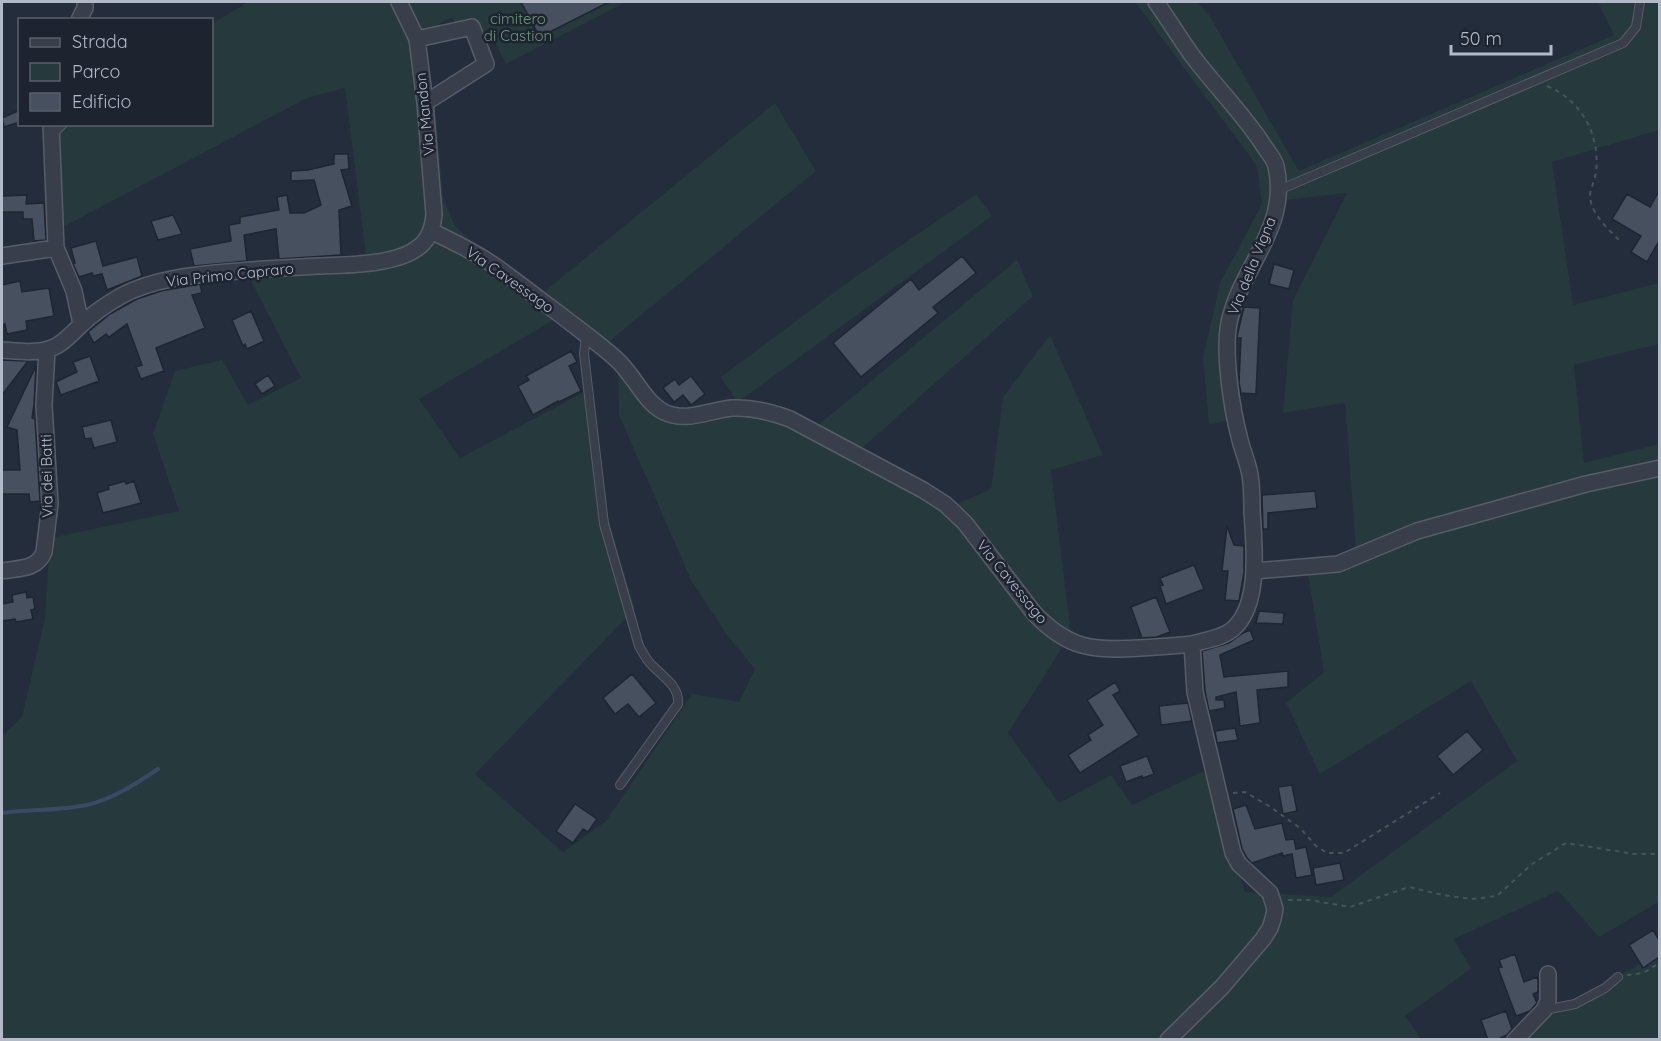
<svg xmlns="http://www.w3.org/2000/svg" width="1661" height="1041" font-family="Quicksand,sans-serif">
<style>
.green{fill:#26393c;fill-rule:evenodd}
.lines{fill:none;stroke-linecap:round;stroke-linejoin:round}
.stream{stroke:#3a4a63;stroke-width:4}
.building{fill:#46505f;stroke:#1f2632;stroke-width:1.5}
.lane-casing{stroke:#565d69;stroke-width:10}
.street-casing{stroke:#565d69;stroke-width:18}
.path{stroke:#445659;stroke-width:2;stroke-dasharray:4.5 4.5;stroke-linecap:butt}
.lane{stroke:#383f4b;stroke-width:8}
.street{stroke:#383f4b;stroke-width:15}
.labels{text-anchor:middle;stroke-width:5;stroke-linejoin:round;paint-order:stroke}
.park-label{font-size:15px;fill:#6c9677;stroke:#1d2430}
.street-label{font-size:15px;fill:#b3bac7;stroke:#1d2430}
</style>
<rect width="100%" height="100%" fill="#242d3b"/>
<path class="green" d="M248,2H626L506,64L488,29L481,33L457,25L452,17L423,33L435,105L443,198L455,226L535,299L775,103L816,171L606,344L647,401L673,425L737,402L721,377L851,280L976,194L992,216L738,402L816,427L1017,260L1033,296L860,450L954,505L991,489L1003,397L1050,335L1103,455L1051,470L1071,634L1008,733L1059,803L1111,775L1132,805L1204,771L1245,892L1331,897L1517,761L1471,681L1320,774L1286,703L1324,672L1308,574L1357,562L1345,403L1283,413L1293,300L1347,193L1284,200L1236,290L1228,420L1209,425L1203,358L1220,283L1262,204L1257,166L1135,2H1197L1209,15L1299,171L1614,35L1598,2H1659V130L1552,162L1573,305L1659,283V344L1574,365L1584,463L1659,444V902L1599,937L1558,891L1454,939L1471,969L1405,1016L1421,1039L2,1040V736L22,717L45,618L50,538L179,511L153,434L175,371L222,360L248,405L301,378L248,275L367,264L345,88L307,98L59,229L55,125L212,124V24ZM557,318L618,364L619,415L691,580L729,638L755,669L739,702L692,694L606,821L563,852L475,774L635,609L608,517L590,389L460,458L419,399Z
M1659,953V1039L1518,1040L1551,1015Z"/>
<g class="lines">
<path class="stream" d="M2,813C30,809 59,811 87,805C113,799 137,783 158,769"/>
</g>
<path class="building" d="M521,2H609L540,37Z
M20,110V122L4,127L2,118Z
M334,154H348L349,169L341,170L352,206L339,210L341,255L279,259L276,229L244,235L247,261L194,266L190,249L231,241L229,225L240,223V217L279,210L277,197L287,195L290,213H304L321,205L314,180L291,181V171L308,170L334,164Z
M1659,191V241L1647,262L1631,252L1641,236L1612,219L1627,194L1650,207Z
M27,195L26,204L44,203L46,240L34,241L32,219H23V212H2V196Z
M173,215L182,234L158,240L151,221Z
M96,241L103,266L137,257L142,276L107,290L102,274L93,276L92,273L79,277L73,264L75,263L71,248Z
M962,256L976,273L933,307L938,313L861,377L833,343L911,279L919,290Z
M1274,264L1294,270L1289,289L1269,284Z
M20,281L22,292L49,288L54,316L26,321L27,330L7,334L5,324L2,325V285Z
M200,284L202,293L192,295L205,328L156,348L164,371L141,379L136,367L142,365L127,324L109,337L106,334L94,343L88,332L110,314L137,299L161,291Z
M1244,307L1260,308L1256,394L1241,393L1239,382L1241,338H1237V336Z
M251,311L264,341L247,349L245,344L243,346L232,320Z
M571,351L577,362L569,366L581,391L559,402L558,401L533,415L518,386L529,380L526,376Z
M90,356L99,381L61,395L56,382L77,372L73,362Z
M2,360L28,361L2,395Z
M36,366L34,405L32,418L35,419L40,501L30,502L29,494H2V470H20L17,430L7,427Z
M268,375L275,386L262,394L255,384Z
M691,376L705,394L691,405L683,395L674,402L663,388L675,379L679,385Z
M111,420L117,442L94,448L91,438L85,439L82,427Z
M125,481L126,484L134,481L141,503L103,513L97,493L109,489L108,486Z
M1315,491L1317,508L1268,513V529H1263L1262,495Z
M1227,526L1234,545L1244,546V572L1239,601L1225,600L1228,571H1222Z
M1194,565L1204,589L1166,604L1160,586L1163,585L1160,578Z
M26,592L27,598L33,597L35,609L31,610L33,619L16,622L15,619L2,621V604L13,602L12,595Z
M1156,597L1170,632L1157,637L1142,638L1131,607Z
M1259,611L1284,613L1283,624L1256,623Z
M1250,630L1254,640L1220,655L1224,677L1288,671V687L1257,690L1260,723L1240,726L1236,692L1216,697V700H1224L1225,708L1209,711L1205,691L1202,651L1229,643L1243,633Z
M632,674L656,703L639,717L628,704L615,714L603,698Z
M1115,682L1120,691L1113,695L1139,735L1080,773L1068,755L1091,740L1088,735L1103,725L1087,700Z
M1188,703L1192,721L1161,725L1159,706Z
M1235,728L1238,740L1217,743L1215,731Z
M1467,731L1483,750L1453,775L1437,756Z
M1147,756L1154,774L1143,778L1142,776L1126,782L1120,766Z
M1292,785L1297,811L1283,814L1278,787Z
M575,804L597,819L588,832L583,829L573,843L556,831Z
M1246,805L1255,829L1282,823L1286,840L1294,839L1296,849L1306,847L1312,875L1296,878L1292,854L1283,856L1282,853L1252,863L1247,858L1242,849L1233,809Z
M1340,863L1344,880L1316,885L1313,868Z
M1653,930L1659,940V957L1643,968L1629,945Z
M1515,954L1524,982L1537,977L1538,980V992L1533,994L1537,1003L1536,1004L1530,1011L1516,1016L1498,968L1502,967L1499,960Z
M1506,1011L1512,1029L1507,1035L1496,1040H1488L1481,1020Z"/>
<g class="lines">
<g class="lane-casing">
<path id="lane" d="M53,134L63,124
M1279,190L1623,43L1636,27L1640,2
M586,335L584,354L604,524L639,646C642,651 645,657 649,662C660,675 680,685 678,704L620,785
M1544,1010L1575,1004L1605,988L1618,977"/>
</g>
<g class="street-casing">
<path id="street" d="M1156,2C1168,19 1179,37 1191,54C1214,85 1241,111 1262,143C1266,150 1274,158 1276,166C1290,229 1240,267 1229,323C1223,354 1232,410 1240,440C1243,452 1248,463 1250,475C1252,486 1252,499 1252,511C1254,545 1261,603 1234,628C1224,638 1205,640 1192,644
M79,20L85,8V2
M417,39L472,27L486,64L425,103
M51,124L56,248L74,291L81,324
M431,231C452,241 473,251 492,264C514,279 536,297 558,313C577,328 597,342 615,358C634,374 643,401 664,412C687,423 709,410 732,408C751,407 771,412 790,419L923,490L945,504L965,523L1034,613C1068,649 1093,651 1140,648C1158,647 1175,646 1192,644L1195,692L1233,853L1239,864L1270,893L1275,909L1273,919L1270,928L1263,939L1222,987L1168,1040
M2,256L56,248
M2,350C17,351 36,354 52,348C63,344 71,334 80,326C91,315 107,304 121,296C152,279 192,275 227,272C257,269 288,268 318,266C346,265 394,265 416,249C429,241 433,228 434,214L425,103L417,39L399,2
M2,571C18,568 37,570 44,552L50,504L44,405L47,350
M1254,571L1338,564L1417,531L1586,484L1660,468
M1515,1040L1544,1010L1548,1001V974"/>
</g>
<path class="path" d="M1547,86C1582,101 1600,134 1596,172C1595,180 1591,187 1590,195C1590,213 1608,229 1620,241
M1233,793L1245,792L1269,806L1300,828L1316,846L1327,853H1344L1440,793
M1288,900H1309L1350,907L1409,887L1443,895L1472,899L1497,896L1532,864L1566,843L1634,854H1660
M1627,975L1643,973L1660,963"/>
<use href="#lane" class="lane"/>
<use href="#street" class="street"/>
</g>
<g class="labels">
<g class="park-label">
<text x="518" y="24">cimitero<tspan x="518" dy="17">di Castion</tspan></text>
</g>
<g class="street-label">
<text transform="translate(425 114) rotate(-96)" y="5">Via Mandon</text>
<text transform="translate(1252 266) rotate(-68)" y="5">Via della Vigna</text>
<text transform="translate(230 275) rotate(-6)" y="5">Via Primo Capraro</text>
<text transform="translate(510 280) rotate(35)" y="5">Via Cavessago</text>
<text transform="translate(47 476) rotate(-91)" y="5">Via dei Batti</text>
<text transform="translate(1012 582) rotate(51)" y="5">Via Cavessago</text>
</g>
</g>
<rect width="1661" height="1041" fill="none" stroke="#b3bac7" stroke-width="6"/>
<rect x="18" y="18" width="195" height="108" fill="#1d2430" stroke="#59606c" stroke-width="1.5"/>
<rect x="30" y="38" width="30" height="9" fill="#383f4b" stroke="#59606c" stroke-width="1.5"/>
<text x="72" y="48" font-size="18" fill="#b3bac7">Strada</text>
<rect x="30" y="63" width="30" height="18" fill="#26393c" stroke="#59606c" stroke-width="1.5"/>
<text x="72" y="78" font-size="18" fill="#b3bac7">Parco</text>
<rect x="30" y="93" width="30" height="18" fill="#46505f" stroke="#59606c" stroke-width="1.5"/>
<text x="72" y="108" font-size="18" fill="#b3bac7">Edificio</text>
<path d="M1451 45v9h100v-9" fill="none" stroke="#b3bac7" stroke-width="3"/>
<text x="1460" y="45" font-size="18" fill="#b3bac7" stroke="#1d2430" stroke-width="4.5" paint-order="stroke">50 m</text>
</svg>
